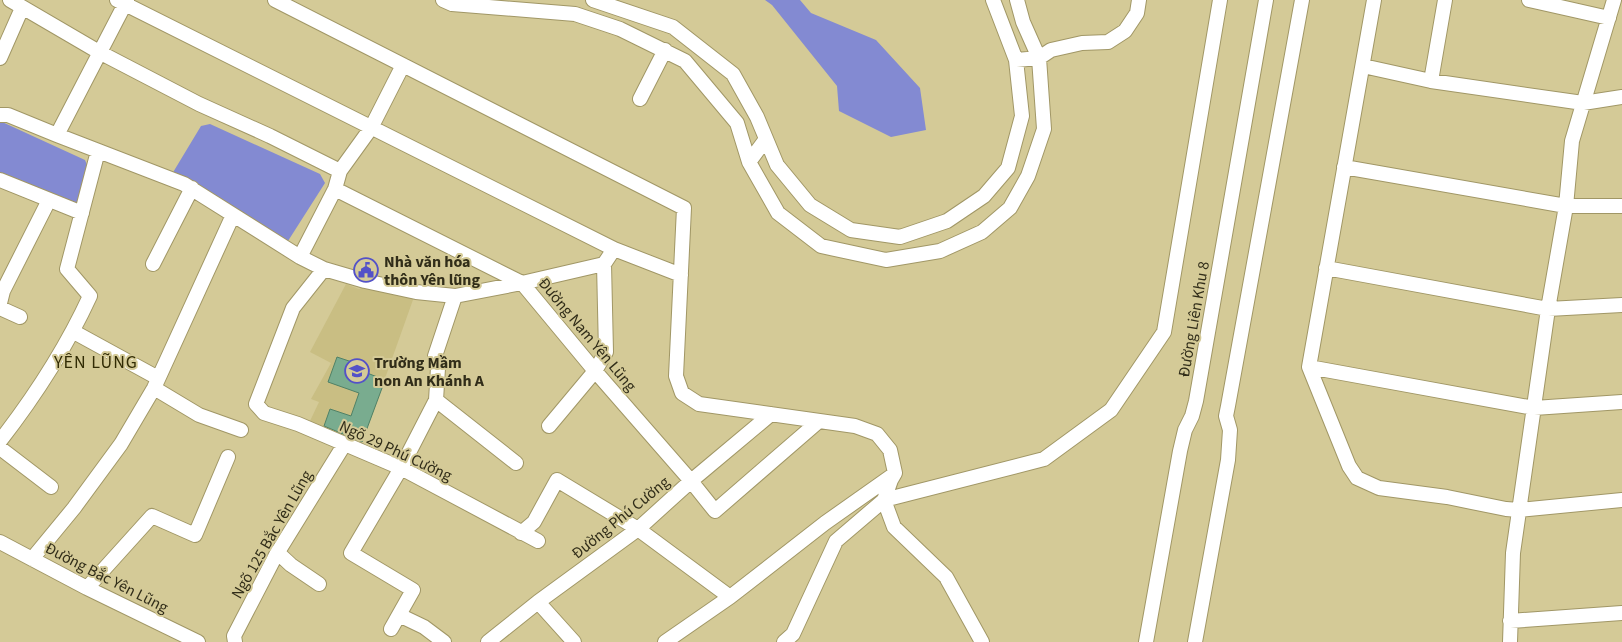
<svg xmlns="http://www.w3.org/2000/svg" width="1622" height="642" font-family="'Source Sans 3',sans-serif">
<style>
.built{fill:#c9be83}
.water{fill:#838ad2}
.building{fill:#79ac8f;stroke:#508166}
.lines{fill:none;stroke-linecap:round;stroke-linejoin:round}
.minor-casing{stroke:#a19766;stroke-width:16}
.minor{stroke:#fff;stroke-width:14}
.labels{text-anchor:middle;stroke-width:4;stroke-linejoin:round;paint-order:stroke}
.poi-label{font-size:16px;font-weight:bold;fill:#312d19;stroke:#d4ca97;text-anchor:start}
.street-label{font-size:16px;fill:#312d19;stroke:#d4ca97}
.neighbourhood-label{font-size:18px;letter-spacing:1px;fill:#312b04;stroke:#d4ca97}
</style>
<rect width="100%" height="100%" fill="#d4ca97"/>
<path class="built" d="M346,284L359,289L366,286L414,297L362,443L323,428L310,421L319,402L311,399L331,363L310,352Z"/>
<path class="water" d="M765,0H800L811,13L876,40L920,88L926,130L891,137L839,111L837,86L772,5Z
M0,121L85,160L90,172L77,205L0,175Z
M210,124L320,174L325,183L288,241L172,174L201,126Z"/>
<path class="building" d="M337,357L364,366L362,371L385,380L362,442L324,426L330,409L351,416L359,393L328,382Z"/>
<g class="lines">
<g class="minor-casing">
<path id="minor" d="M10,0L99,52L199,104L270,136L340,171
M117,0L614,249L604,264
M275,0L684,208L676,376L682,393L699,404L855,426L877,434L890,450L895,473L891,480L884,500L894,527L946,577L982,642
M443,0L452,4L575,14L620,29L685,61L737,123L749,162L778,213L821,246L886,260L940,251L982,232L1010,208L1028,176L1044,129L1039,58L1023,22L1017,0
M593,0L673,27L733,74L757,117L777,165L810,205L851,230L900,237L947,221L984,196L1008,168L1022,116L1016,60L993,0
M1374,0L1309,367L1349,466L1357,478L1379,488L1447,497L1506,509L1519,510L1622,500
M1529,0L1609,18
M0,58L22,8
M1016,60L1039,58L1051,50L1082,43L1108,42L1125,31L1137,13L1139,0
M1363,66L1431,81L1583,103L1622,97
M1431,81L1445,0
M640,99L665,50
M0,115H8L57,135L184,184L300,257L324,269L365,281L416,292L455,296L522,283L595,371L691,481L715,511L819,421
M57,135L127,0
M749,162L766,139
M1344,167L1566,206H1622
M0,180L82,213
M335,189L522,283L604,264L606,352L595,371L549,426
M614,249L681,275
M300,257L335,189L340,171L371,128L403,65
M153,264L192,188
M1326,268L1548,309L1622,305
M324,269L293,308L256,404L264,413L298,424L401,468L538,541
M0,303L3,291L49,200
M0,308L20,317
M74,332L158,378
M1309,367L1534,408L1622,402
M154,388L199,415L241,430
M436,400L516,463
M0,441C35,396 66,348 90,296L67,269L98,151
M0,448L51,487
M521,533L534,522L557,480L638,529L730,597
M0,542L87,588L198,642
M277,552L291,565L319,584
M32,559L74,508L121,444L154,388L233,215
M87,588L152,516L195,535L228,457
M538,602L574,642
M399,615L424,627L444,642
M1510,621L1622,613
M391,629L413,590L351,553L401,468L436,400L438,368L435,356L455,296
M235,642L234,636L276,555L344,445
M488,642L538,602L638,529L691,481L771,414
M665,642L730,597L825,523L893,475
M784,642L793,634L836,541L884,500L1044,459L1111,410L1164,332L1220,0
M1146,642L1180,451L1185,430L1192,416L1196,401L1266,0
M1195,642L1228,460L1230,430L1226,416L1228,406L1302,0
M1510,642L1513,553L1548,309L1566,206L1572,141L1614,0"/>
</g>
<use href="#minor" class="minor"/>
</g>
<defs>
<g id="civic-ring" transform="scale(1.25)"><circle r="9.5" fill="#d4ca97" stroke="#5351c8" stroke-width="1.5"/><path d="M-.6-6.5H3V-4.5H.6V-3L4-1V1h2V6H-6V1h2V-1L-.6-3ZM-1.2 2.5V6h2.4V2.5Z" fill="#5351c8"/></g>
<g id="school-ring" transform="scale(1.25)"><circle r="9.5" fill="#d4ca97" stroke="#5351c8" stroke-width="1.5"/><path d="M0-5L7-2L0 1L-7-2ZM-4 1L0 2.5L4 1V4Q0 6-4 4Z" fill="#5351c8"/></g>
</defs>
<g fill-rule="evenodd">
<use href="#civic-ring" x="366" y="270"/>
<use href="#school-ring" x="357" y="371"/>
</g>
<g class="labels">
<g class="poi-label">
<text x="384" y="267">Nhà văn hóa<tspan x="384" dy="18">thôn Yên lũng</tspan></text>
<text x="374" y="368">Trường Mầm<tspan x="374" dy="18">non An Khánh A</tspan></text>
</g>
<g class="street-label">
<text transform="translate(1193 319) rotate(-80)" y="6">Đường Liên Khu 8</text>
<text transform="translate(588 334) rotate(50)" y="6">Đường Nam Yên Lũng</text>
<text transform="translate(396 450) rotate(25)" y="6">Ngõ 29 Phú Cường</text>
<text transform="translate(620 517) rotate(-39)" y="6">Đường Phú Cường</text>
<text transform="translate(271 534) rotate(-60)" y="6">Ngõ 125 Bắc Yên Lũng</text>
<text transform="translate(107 577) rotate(27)" y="6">Đường Bắc Yên Lũng</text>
</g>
<g class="neighbourhood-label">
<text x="96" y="368">YÊN LŨNG</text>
</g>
</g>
</svg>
